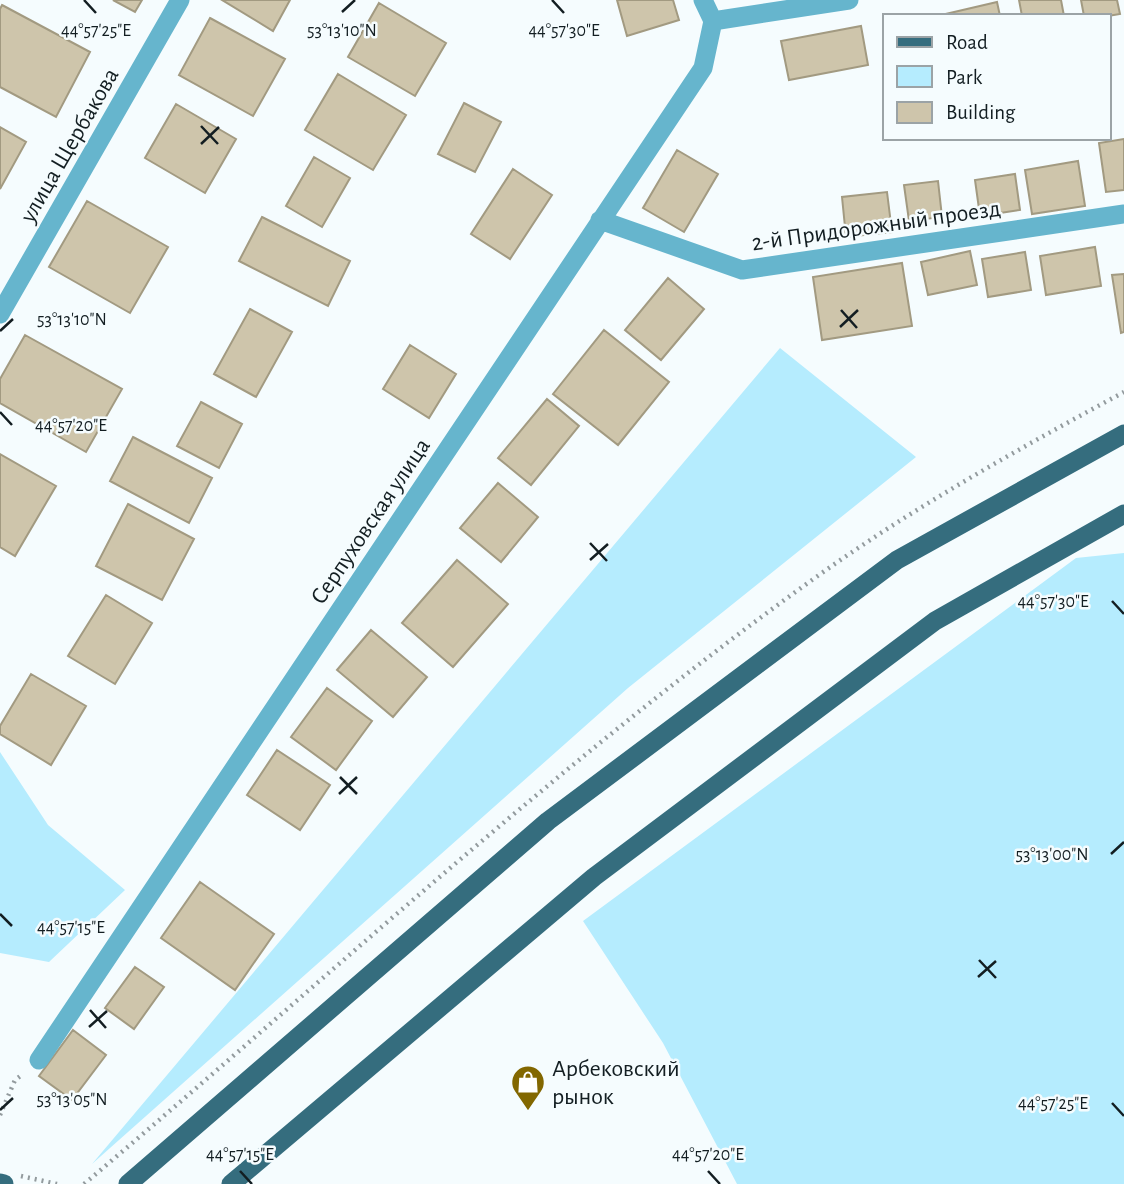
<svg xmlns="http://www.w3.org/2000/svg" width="1124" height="1184" font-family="'Alegreya Sans',sans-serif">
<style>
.green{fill:#b5ecfe}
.building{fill:#cec5ab;stroke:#a29a81;stroke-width:2}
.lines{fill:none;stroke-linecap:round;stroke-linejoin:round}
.path{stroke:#939b9e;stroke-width:4.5;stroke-dasharray:2 5;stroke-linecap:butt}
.minor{stroke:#66b5cd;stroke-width:19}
.primary{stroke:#356d7e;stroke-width:19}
.ticks{fill:none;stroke:#131e22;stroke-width:2.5}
.labels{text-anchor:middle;stroke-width:5;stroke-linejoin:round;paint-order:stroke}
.street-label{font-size:24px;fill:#131e22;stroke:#f5fcfe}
.poi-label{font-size:24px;fill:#131e22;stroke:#f5fcfe;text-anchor:start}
.ticks-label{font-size:18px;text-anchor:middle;fill:#131e22;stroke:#f5fcfe;stroke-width:5;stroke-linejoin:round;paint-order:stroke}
</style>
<rect width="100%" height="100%" fill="#f5fcfe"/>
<path class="green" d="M780,348L916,457L628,688L92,1164Z
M1124,553V1184H737L663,1043L583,921L1076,558Z
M0,752L48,825L125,890L49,962L0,953Z"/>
<path class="building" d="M113,0H142L135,12Z
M222,0H290L273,31Z
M617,0H673L679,20L627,36Z
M1019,0H1061L1064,16H1022Z
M1081,0H1117L1120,14L1108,16H1084Z
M997,2L1000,16H937Z
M379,3L446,43L415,96L348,57Z
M2,5L90,52L56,117L0,87V9Z
M210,18L285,59L253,116L179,75Z
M861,26L868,65L789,80L781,41Z
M338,74L406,115L373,170L305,130Z
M464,103L501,122L475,172L438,154Z
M176,104L236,139L205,193L145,158Z
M0,127L26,142L0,189Z
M1124,139V190L1106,192L1099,143Z
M677,150L718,174L684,232L643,208Z
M314,157L350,178L322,227L286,206Z
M1078,161L1085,206L1032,214L1025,170Z
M513,169L552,195L510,259L471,234Z
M1015,174L1020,210L980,216L975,180Z
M938,181L942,217L909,221L904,185Z
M887,192L892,232L846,237L842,197Z
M87,201L168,247L130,313L49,267Z
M262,217L350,261L328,306L239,261Z
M1095,247L1101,286L1046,295L1040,256Z
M970,251L977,285L928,295L921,262Z
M1025,252L1031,290L988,297L982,259Z
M902,263L912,326L822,340L813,277Z
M1124,274V332L1121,333L1112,275Z
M668,278L704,309L661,360L625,330Z
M250,309L292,332L256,397L214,374Z
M604,330L669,382L618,445L553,394Z
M25,335L122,389L86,452L0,403V379Z
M410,345L456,374L429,418L383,389Z
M547,399L579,426L531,485L498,458Z
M201,402L242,424L219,468L177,446Z
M133,437L212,478L189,523L110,481Z
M0,454L56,486L15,556L0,547Z
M498,483L538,517L501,562L460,528Z
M128,504L194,539L162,600L96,566Z
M457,560L508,604L453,667L402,623Z
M106,595L152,623L115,684L68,656Z
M371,630L427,677L393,717L337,670Z
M31,674L86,706L51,765L0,734V726Z
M327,688L372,721L336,770L291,737Z
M277,750L330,785L300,830L247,795Z
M200,882L274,934L235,990L161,938Z
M135,967L164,987L134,1029L105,1008Z
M73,1030L106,1055L72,1100L39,1076Z"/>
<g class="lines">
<path class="path" d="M0,1115L15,1080L23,1074
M21,1176L57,1184
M84,1184C327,979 560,760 819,575C916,506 1020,448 1124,392"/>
<path class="minor" d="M713,21L849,0
M600,220L742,270L1124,214
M0,314L180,0
M39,1060L703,68L713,21L703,0"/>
<path class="primary" d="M0,1183L4,1184
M128,1184L548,821L897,560L1124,434
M231,1184L594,877L935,621L1124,514"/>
</g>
<path class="ticks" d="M84,0L96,13M552,0L564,13M342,12L355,0M201,126L218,144M201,144L219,127M841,310L857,328M840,327L858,310M0,331L13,319M0,412L12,425M590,543L607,561M590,560L608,544M1112,601L1124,614M340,777L357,794M339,794L357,777M1111,854L1124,842M0,914L12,926M979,960L996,978M978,977L996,961M90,1010L106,1028M89,1027L107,1011M1112,1103L1124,1116M0,1110L13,1098M240,1171L252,1184M708,1171L720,1184"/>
<defs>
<g id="shop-pin" transform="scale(1.75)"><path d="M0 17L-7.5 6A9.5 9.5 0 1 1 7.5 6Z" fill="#826700" stroke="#f5fcfe"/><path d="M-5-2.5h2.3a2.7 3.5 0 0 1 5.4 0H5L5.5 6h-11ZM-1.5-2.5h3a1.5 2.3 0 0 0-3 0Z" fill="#fff"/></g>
</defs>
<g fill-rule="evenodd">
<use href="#shop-pin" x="528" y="1082"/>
</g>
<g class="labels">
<g class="street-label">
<text transform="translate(69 145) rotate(-60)" y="8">улица Щербакова</text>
<text transform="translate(876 225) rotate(-8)" y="8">2-й Придорожный проезд</text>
<text transform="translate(370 521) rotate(-56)" y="8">Серпуховская улица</text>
</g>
<g class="poi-label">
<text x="552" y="1076">Арбековский<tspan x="552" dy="28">рынок</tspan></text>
</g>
</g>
<g class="ticks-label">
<text x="342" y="36">53°13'10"N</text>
<text x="96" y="36">44°57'25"E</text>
<text x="564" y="36">44°57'30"E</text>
<text x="72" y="325">53°13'10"N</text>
<text x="71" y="431">44°57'20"E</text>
<text x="1053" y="607">44°57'30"E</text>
<text x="1052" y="860">53°13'00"N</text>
<text x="71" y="933">44°57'15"E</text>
<text x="72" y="1105">53°13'05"N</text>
<text x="1053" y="1109">44°57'25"E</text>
<text x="240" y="1160">44°57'15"E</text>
<text x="708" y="1160">44°57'20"E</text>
</g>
<rect x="883" y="14" width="228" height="126" fill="#f5fcfe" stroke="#9ba3a6" stroke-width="2"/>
<rect x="897" y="37" width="35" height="10" fill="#356d7e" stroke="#9ba3a6" stroke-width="2"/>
<text x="946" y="49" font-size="21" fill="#131e22">Road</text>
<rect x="897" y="66" width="35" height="21" fill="#b5ecfe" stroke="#9ba3a6" stroke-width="2"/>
<text x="946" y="84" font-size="21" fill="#131e22">Park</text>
<rect x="897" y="102" width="35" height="21" fill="#cec5ab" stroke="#9ba3a6" stroke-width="2"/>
<text x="946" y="119" font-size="21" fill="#131e22">Building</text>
</svg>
